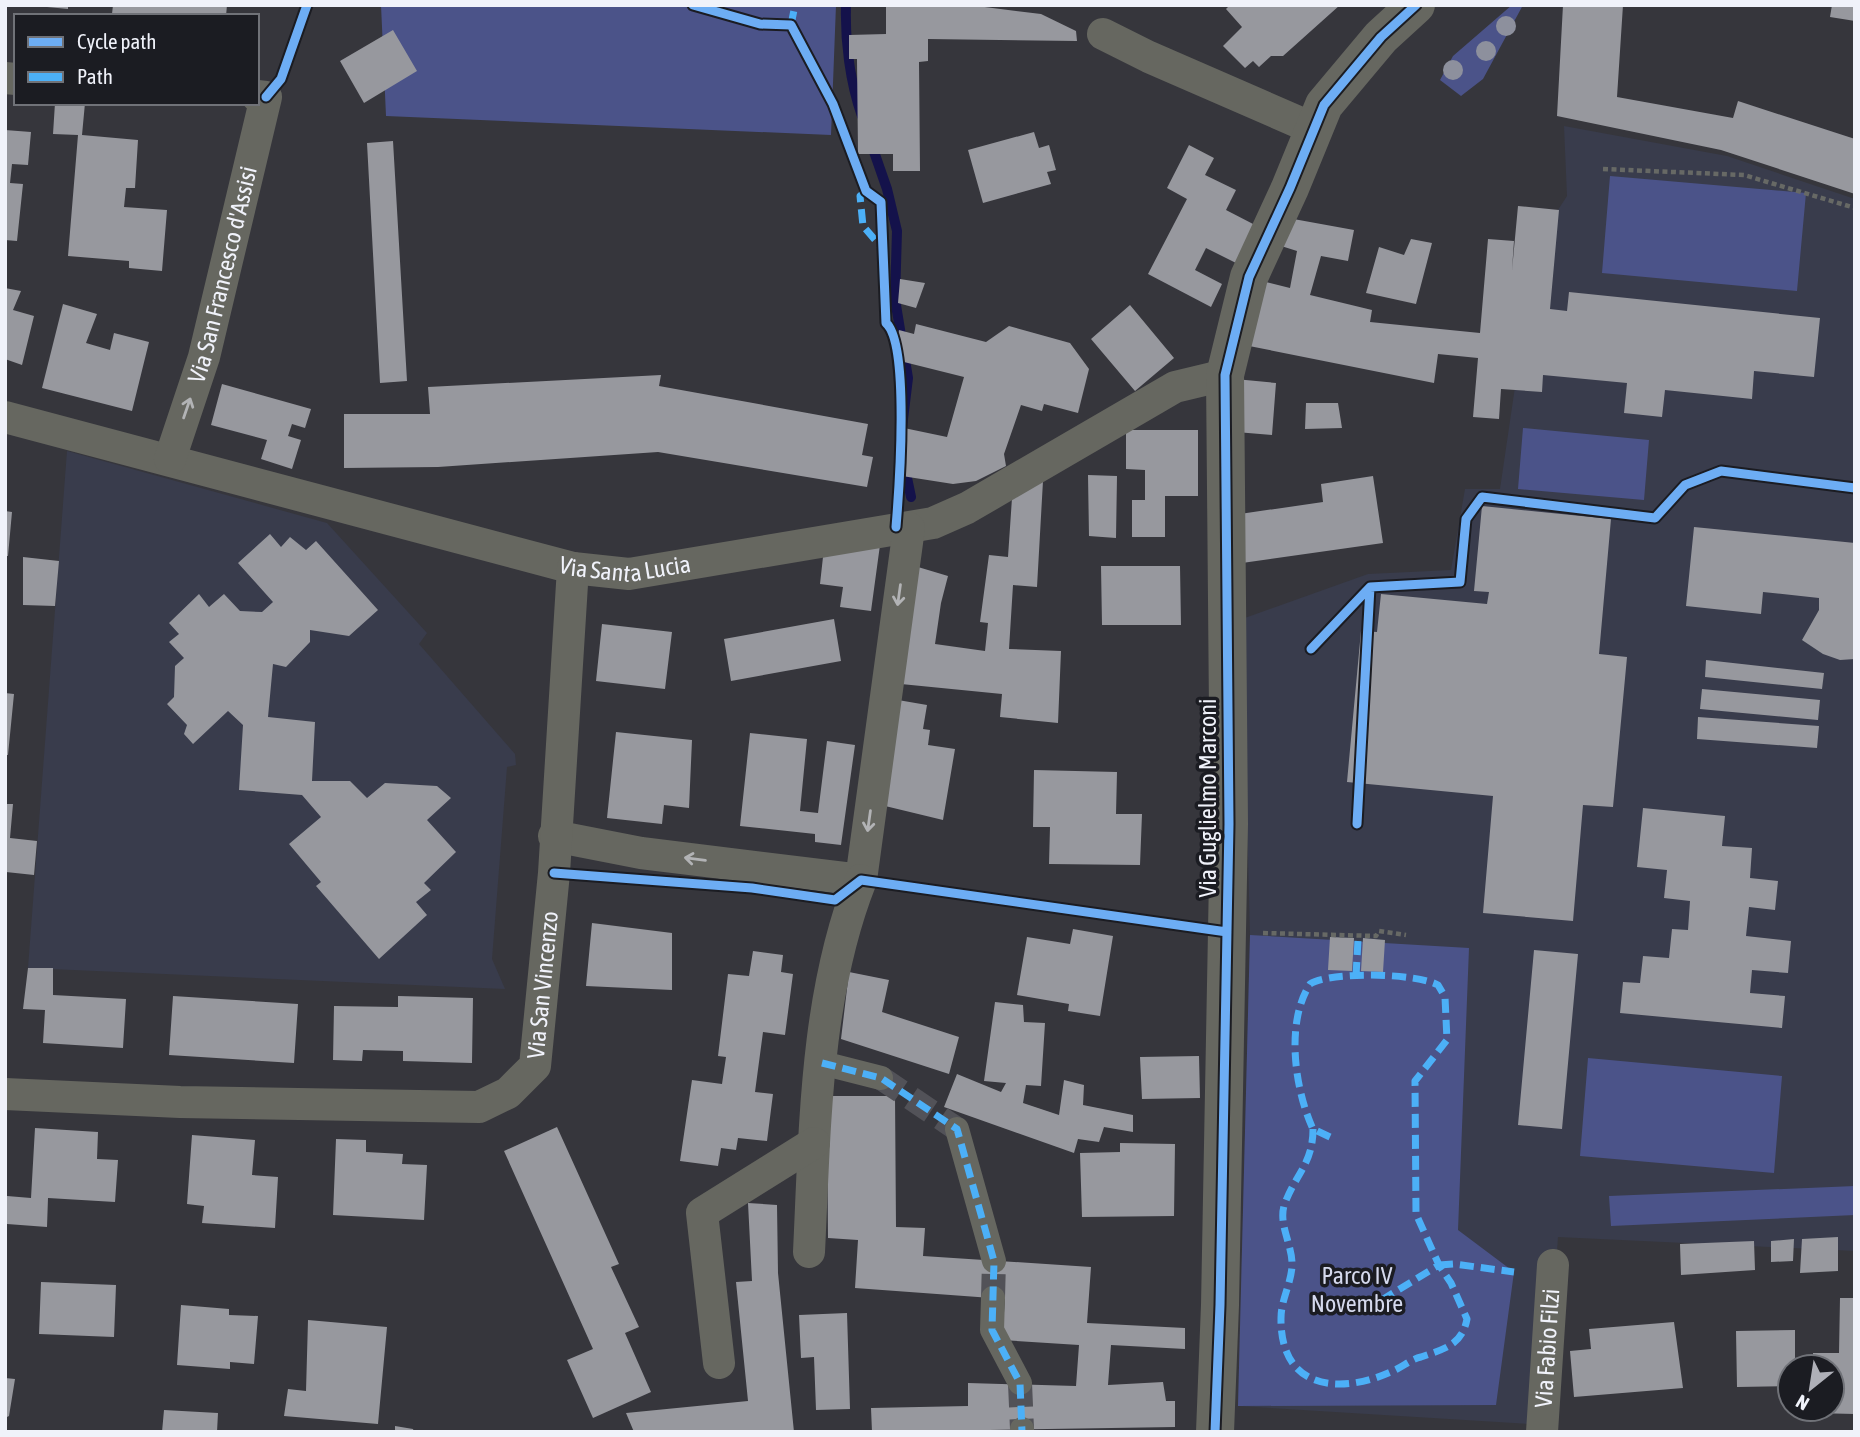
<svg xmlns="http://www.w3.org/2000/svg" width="1860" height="1437" font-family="'Asap Condensed',sans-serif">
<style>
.built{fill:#393c4c}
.green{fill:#4b5389}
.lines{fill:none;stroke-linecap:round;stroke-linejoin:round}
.stream{stroke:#14124b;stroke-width:10}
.building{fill:#97989e}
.pedestrian-tunnel{stroke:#525258;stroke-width:24;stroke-dasharray:24 12;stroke-linecap:butt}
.path{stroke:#676965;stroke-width:4.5;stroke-dasharray:5 3.5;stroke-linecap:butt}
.pedestrian{stroke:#666760;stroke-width:24}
.minor{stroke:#666760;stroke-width:32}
.tertiary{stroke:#666760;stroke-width:38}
.quiet{stroke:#4cb0f7;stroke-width:7;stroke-dasharray:14 7;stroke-linecap:butt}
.cycleway-casing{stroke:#1b1c22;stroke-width:13}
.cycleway{stroke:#6dadf4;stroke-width:9}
.tree{fill:#8d909d}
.oneway{stroke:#b2b3b5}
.labels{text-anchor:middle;stroke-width:7;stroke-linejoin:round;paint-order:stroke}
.street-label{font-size:24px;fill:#f0f2fa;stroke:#1b1c22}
.park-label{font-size:24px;fill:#d5d9ed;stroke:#1b1c22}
</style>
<rect width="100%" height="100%" fill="#36363c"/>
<path class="built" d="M1564,126L1727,156L1855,199V1251L1558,1237L1545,1425L1238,1406L1250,935L1242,619L1368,574L1451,570L1465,489H1500L1536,244L1567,196Z
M67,451L327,523L427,633L419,644L515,754L516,765L507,767L492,959L505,989L28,968Z"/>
<path class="green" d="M381,5H836L831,135L386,116Z
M1512,5H1523L1483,79L1461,96L1440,80L1453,56Z
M1610,176L1806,193L1797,291L1602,273Z
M1523,428L1649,440L1644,500L1518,489Z
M1250,935L1469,948L1458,1230L1514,1272L1496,1405L1238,1406Z
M1588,1058L1782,1076L1774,1173L1580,1156Z
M1855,1186V1215L1611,1226L1609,1196Z"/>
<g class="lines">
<path class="stream" d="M846,5C845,41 850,82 862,116
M871,143L887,189L897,231L895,299L908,378L900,444L911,497"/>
</g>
<path class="building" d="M47,5H68V9L47,7Z
M113,5H227L226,16L112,14Z
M886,5H969L1041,14L1076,31L1077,41L928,39V61L919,62L920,171H893V154H858L857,59H849V35L886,34Z
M1230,5H1340L1283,56H1271L1259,67L1253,61L1245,68L1223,46L1242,27L1226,9Z
M1563,5H1623L1617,97L1733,118L1738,101L1855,139V194L1721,150L1557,116Z
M1832,5H1855V21L1830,17Z
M393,30L417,71L364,103L340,61Z
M55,103H85L82,135L138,140L135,188H126L124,207L167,210L162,271L129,268V261L68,256L78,135L53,134Z
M5,130L31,132L28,165L12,164L10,183L23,184L17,241L5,240Z
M1034,132L1039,148L1049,145L1056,170L1047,172L1051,184L983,203L968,150Z
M393,141L407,381L380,383L367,143Z
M1189,145L1214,158L1205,175L1236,190L1226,210L1255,225L1236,263L1206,248L1195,270L1222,284L1211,307L1148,274L1187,199L1167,188Z
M1518,206L1559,210L1550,309L1567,311L1569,292L1820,318L1814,377L1754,371L1752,399L1665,390L1662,417L1624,413L1627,383L1543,375L1542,392L1501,389L1499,419L1473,417L1478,358L1438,354L1434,383L1239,344L1254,279L1290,288L1297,251L1278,245L1288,218L1354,230L1348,261L1321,256L1310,295L1372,310L1370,322L1480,333L1488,239L1514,241L1512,270Z
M1411,239L1432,243L1416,304L1366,293L1379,247L1404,255Z
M900,279L925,283L916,308L898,303Z
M5,288L21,291L13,310L34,316L22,365L5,359Z
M63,304L97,314L86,343L110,350L114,333L149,342L132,411L42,388Z
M1130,305L1174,358L1135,391L1091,339Z
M916,324L986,342L1009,326L1070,343L1089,369L1078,413L1044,404L1042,411L1021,405L1004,454L1006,466L976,481L953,484L902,476L904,428L947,437L964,377L892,359L899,330L914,334Z
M661,375L659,386L868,424L862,455L873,457L867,487L658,452L438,467L344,468V414H430L428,387Z
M1235,379L1276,383L1272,435L1236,432Z
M222,384L311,409L305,428L292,424L288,436L301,440L292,469L261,459L267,440L211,425Z
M1306,403H1338L1342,428L1305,429Z
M1126,430H1198V496H1165V537H1132V500H1145V470L1126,469Z
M1088,475L1117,476L1116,538L1089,536Z
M1373,476L1383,543L1235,564L1233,515L1323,502L1321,484Z
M1043,481L1037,587L1013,585L1009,649L1061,651L1058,723L1000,717L1002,694L901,684L918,567L948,576L941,603L935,644L985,651L988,623L980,622L989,555L1008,557L1012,498Z
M1482,506L1611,519L1599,654L1627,657L1613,807L1583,805L1573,921L1483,913L1493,796L1347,782L1361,631L1377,632L1381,594L1487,604L1489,592L1474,591Z
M5,511L12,512L8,556H5Z
M1694,527L1855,543V659L1840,660L1823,654L1802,640L1819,610V598L1763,592L1761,614L1686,606Z
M270,534L281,547L290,537L306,550L316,541L378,610L349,636L310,630V642L286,667L273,664L268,717L315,722L312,781H350L367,798L385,783L437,786L451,798L427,820L456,852L424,883L431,890L416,902L427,915L379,959L316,886L321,882L289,844L321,817L302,795L239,790L243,725L228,711L193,744L184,734L187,725L167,704L174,697L175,666L184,658L169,642L179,634L169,623L199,594L209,607L224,594L240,611L262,612L273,602L238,563Z
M880,545L871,611L840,607L843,587L820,584L824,548Z
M23,557L59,561L55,606L23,605Z
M1101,566H1180L1181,625H1102Z
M834,619L841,661L731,681L724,639Z
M602,624L672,632L665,689L596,681Z
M1706,660L1824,673L1822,689L1705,677Z
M1702,689L1820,700L1818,720L1700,709Z
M5,693L14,694L8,755H5Z
M898,700L927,705L923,729L930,730L928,745L955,749L943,820L881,805Z
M1698,717L1819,726L1817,748L1697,739Z
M616,732L692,740L689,808L664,805L662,824L607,818Z
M750,733L807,739L800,811L818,813L827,741L855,745L841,845L815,842V834L740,826Z
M1034,770L1117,772L1116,814H1142L1140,865L1049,864L1050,827H1033Z
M5,804H13L10,838L37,841L34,875L6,872Z
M1643,808L1725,816L1722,846L1752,848L1750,878L1778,881L1775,910L1749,907L1746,936L1791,941L1788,973L1752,970L1750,993L1785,996L1782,1028L1620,1013L1623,982L1640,983L1643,956L1669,958L1672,929L1688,930L1690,901L1664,898L1667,870L1637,867Z
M592,923L672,933V990L586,986Z
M1073,929L1113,936L1100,1016L1068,1011L1069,1004L1017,995L1027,937L1070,944Z
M1330,937L1354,938L1352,971L1328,970Z
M1363,938L1385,940L1383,972L1361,971Z
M1534,950L1578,954L1562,1129L1518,1125Z
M753,951L783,955L781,972L793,974L785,1035L763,1032L755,1092L773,1094L767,1141L738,1138L736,1150L721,1148L718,1166L680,1161L692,1080L722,1084L726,1057L718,1056L728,974L749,976Z
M28,968H53V995L126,999L123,1048L43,1043L45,1010L23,1009Z
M849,972L889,980L882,1012L959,1037L949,1074L841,1039Z
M173,996L298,1004L294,1063L169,1055Z
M398,996L473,998L472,1063L403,1061V1051L363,1050L362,1061L333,1060L334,1006L398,1007Z
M995,1002L1023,1005L1024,1022L1045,1023L1041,1086L1026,1085L1023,1103L1059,1115L1064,1080L1084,1085L1083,1105L1133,1115V1132L1104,1127L1099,1142L1078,1139L1074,1153L944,1107L957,1074L1001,1092L1006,1083L984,1081Z
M1199,1056L1200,1098L1142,1099L1140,1057Z
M827,1096H895L896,1227L925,1228L923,1256L1091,1267L1087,1323L1185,1328V1349L1111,1345L1108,1385L1163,1382L1166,1401H1175V1427L872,1432L871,1408L968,1406V1383L1076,1386L1079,1345L1002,1340L1005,1299L855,1288L858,1240L828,1238Z
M557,1127L619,1264L611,1267L639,1327L625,1333L651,1392L593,1418L567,1360L593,1349L504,1151Z
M35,1128L98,1132L97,1159L118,1160L115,1202L48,1198L47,1227L7,1224V1196L31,1198Z
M192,1135L255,1140L252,1175L278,1177L275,1228L202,1223L204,1206L187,1204Z
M336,1139L366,1140V1152L403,1154L402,1164L427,1165L424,1220L333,1215Z
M1120,1143L1175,1144L1174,1216L1082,1217L1080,1153L1120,1152Z
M748,1203L777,1205L778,1273L794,1432H634L626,1413L748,1401L736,1282L752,1281Z
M1838,1237V1271L1800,1273L1802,1239Z
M1794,1239L1793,1261L1771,1262V1241Z
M1754,1241L1755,1270L1681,1275L1680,1244Z
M41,1282L116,1285L114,1337L39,1334Z
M1840,1298H1855V1414L1813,1413V1409H1832V1367H1813V1353H1839Z
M181,1305L229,1309V1315L258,1316L254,1364L230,1362V1369L177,1365Z
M847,1313L850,1409L816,1410L814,1357L801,1358L799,1315Z
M308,1320L387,1327L378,1424L284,1416L288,1389L306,1391Z
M1674,1322L1683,1388L1574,1397L1570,1351L1591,1349L1589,1329Z
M1795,1330V1367H1790V1386L1737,1387L1736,1331Z
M5,1378L15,1379L9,1416L5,1418Z
M164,1410L218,1413L217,1432H162Z
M395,1426L413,1429L414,1432H395Z"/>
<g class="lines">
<path class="pedestrian-tunnel" d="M881,1078L957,1129
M993,1298L994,1261
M1020,1383L1022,1429"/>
<path class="path" d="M1603,169L1744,175L1855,208
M1263,933L1376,936L1379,931L1406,935"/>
<path class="pedestrian" d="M822,1063L881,1078
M957,1129L994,1261
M993,1298L992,1330L1020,1383
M1022,1432V1429"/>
<g class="minor">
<path d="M1103,34L1149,57L1312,128"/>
<path d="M5,78L16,79"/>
<path id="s1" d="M5,417L573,568L629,574L933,523L967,508L1175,387L1225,375"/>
<path id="s2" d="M170,459L204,357L266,97L257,96"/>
<path d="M554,836L641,853L861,880L909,528"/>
<path id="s3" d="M5,1094L180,1102L479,1107L508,1093L535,1066L554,873L573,568"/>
<path d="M809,1252C815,1129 815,996 861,880"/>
<path d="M719,1363L702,1213L814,1143"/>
<path id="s4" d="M1542,1432L1553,1265"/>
</g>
<path class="tertiary" d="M1215,1432L1220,1305L1229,824L1225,375L1249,277L1290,188L1324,105L1381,37L1416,5"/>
<path class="quiet" d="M791,25L795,5
M866,191L860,196L863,226L882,248
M1356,976L1358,940
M822,1063L881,1078L957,1129L994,1261L992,1330L1020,1383L1022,1432
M1313,1129C1313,1163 1296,1174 1285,1203C1277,1223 1293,1245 1292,1266C1291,1284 1281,1300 1281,1318C1280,1393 1345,1395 1397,1369C1405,1365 1412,1359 1421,1357C1443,1349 1462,1346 1467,1319L1451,1283L1439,1265
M1330,1137L1313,1129C1295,1090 1285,1023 1310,984C1331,971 1416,973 1438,985L1445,997L1447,1040L1415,1081L1416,1214L1439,1265L1380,1301
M1439,1265L1454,1264L1514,1272"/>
<g class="cycleway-casing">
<path id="cycleway" d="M693,5L760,24L791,25L833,104L866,191L881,202L886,323C910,344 899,491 896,527
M266,97L281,79L307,5
M1311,649L1370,587L1460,582L1466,519L1482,497L1655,518L1685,485L1721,471L1855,488
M1357,824L1370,587
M554,873L752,888L835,900L861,880L1227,932
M1215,1432L1220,1305L1229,824L1225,375L1249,277L1290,188L1324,105L1381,37L1416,5"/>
</g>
<use href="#cycleway" class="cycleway"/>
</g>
<g class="tree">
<circle cx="1506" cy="26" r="10"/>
<circle cx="1486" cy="51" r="10"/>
<circle cx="1453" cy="70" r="10"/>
</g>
<defs><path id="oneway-shaft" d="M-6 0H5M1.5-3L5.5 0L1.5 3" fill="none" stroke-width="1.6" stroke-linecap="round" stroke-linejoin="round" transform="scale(1.75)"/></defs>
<g class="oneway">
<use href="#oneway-shaft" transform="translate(187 408) rotate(-71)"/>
<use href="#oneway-shaft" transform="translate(899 595) rotate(98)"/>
<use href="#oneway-shaft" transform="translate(869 821) rotate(98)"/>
<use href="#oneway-shaft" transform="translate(695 859) rotate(-173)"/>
</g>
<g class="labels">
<g class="street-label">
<text dy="8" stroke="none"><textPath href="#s2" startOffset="192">Via San Francesco d'Assisi</textPath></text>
<text dy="8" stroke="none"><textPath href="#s1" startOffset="640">Via Santa Lucia</textPath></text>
<text transform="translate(1208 798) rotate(-90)" y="8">Via Guglielmo Marconi</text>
<text dy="8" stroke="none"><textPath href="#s3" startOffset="626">Via San Vincenzo</textPath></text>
<text dy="8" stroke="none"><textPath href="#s4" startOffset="84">Via Fabio Filzi</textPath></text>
</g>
<g class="park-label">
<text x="1357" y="1284">Parco IV<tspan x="1357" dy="28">Novembre</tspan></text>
</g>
</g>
<rect width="1860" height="1437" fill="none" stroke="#f0f2fa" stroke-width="14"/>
<rect x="14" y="14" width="245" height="91" fill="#1b1c22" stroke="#707278" stroke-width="2"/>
<rect x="28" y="37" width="35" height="10" fill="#6dadf4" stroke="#707278" stroke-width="2"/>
<text x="77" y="49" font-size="21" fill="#f0f2fa">Cycle path</text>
<rect x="28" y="72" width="35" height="10" fill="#4cb0f7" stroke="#707278" stroke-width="2"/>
<text x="77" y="84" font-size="21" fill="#f0f2fa">Path</text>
<g transform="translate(1811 1388) rotate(210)"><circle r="33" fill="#1b1c22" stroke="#707278" stroke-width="2"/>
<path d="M0-5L12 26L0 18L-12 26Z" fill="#afb0b8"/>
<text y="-10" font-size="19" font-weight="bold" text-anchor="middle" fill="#f0f2fa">N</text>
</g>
</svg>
